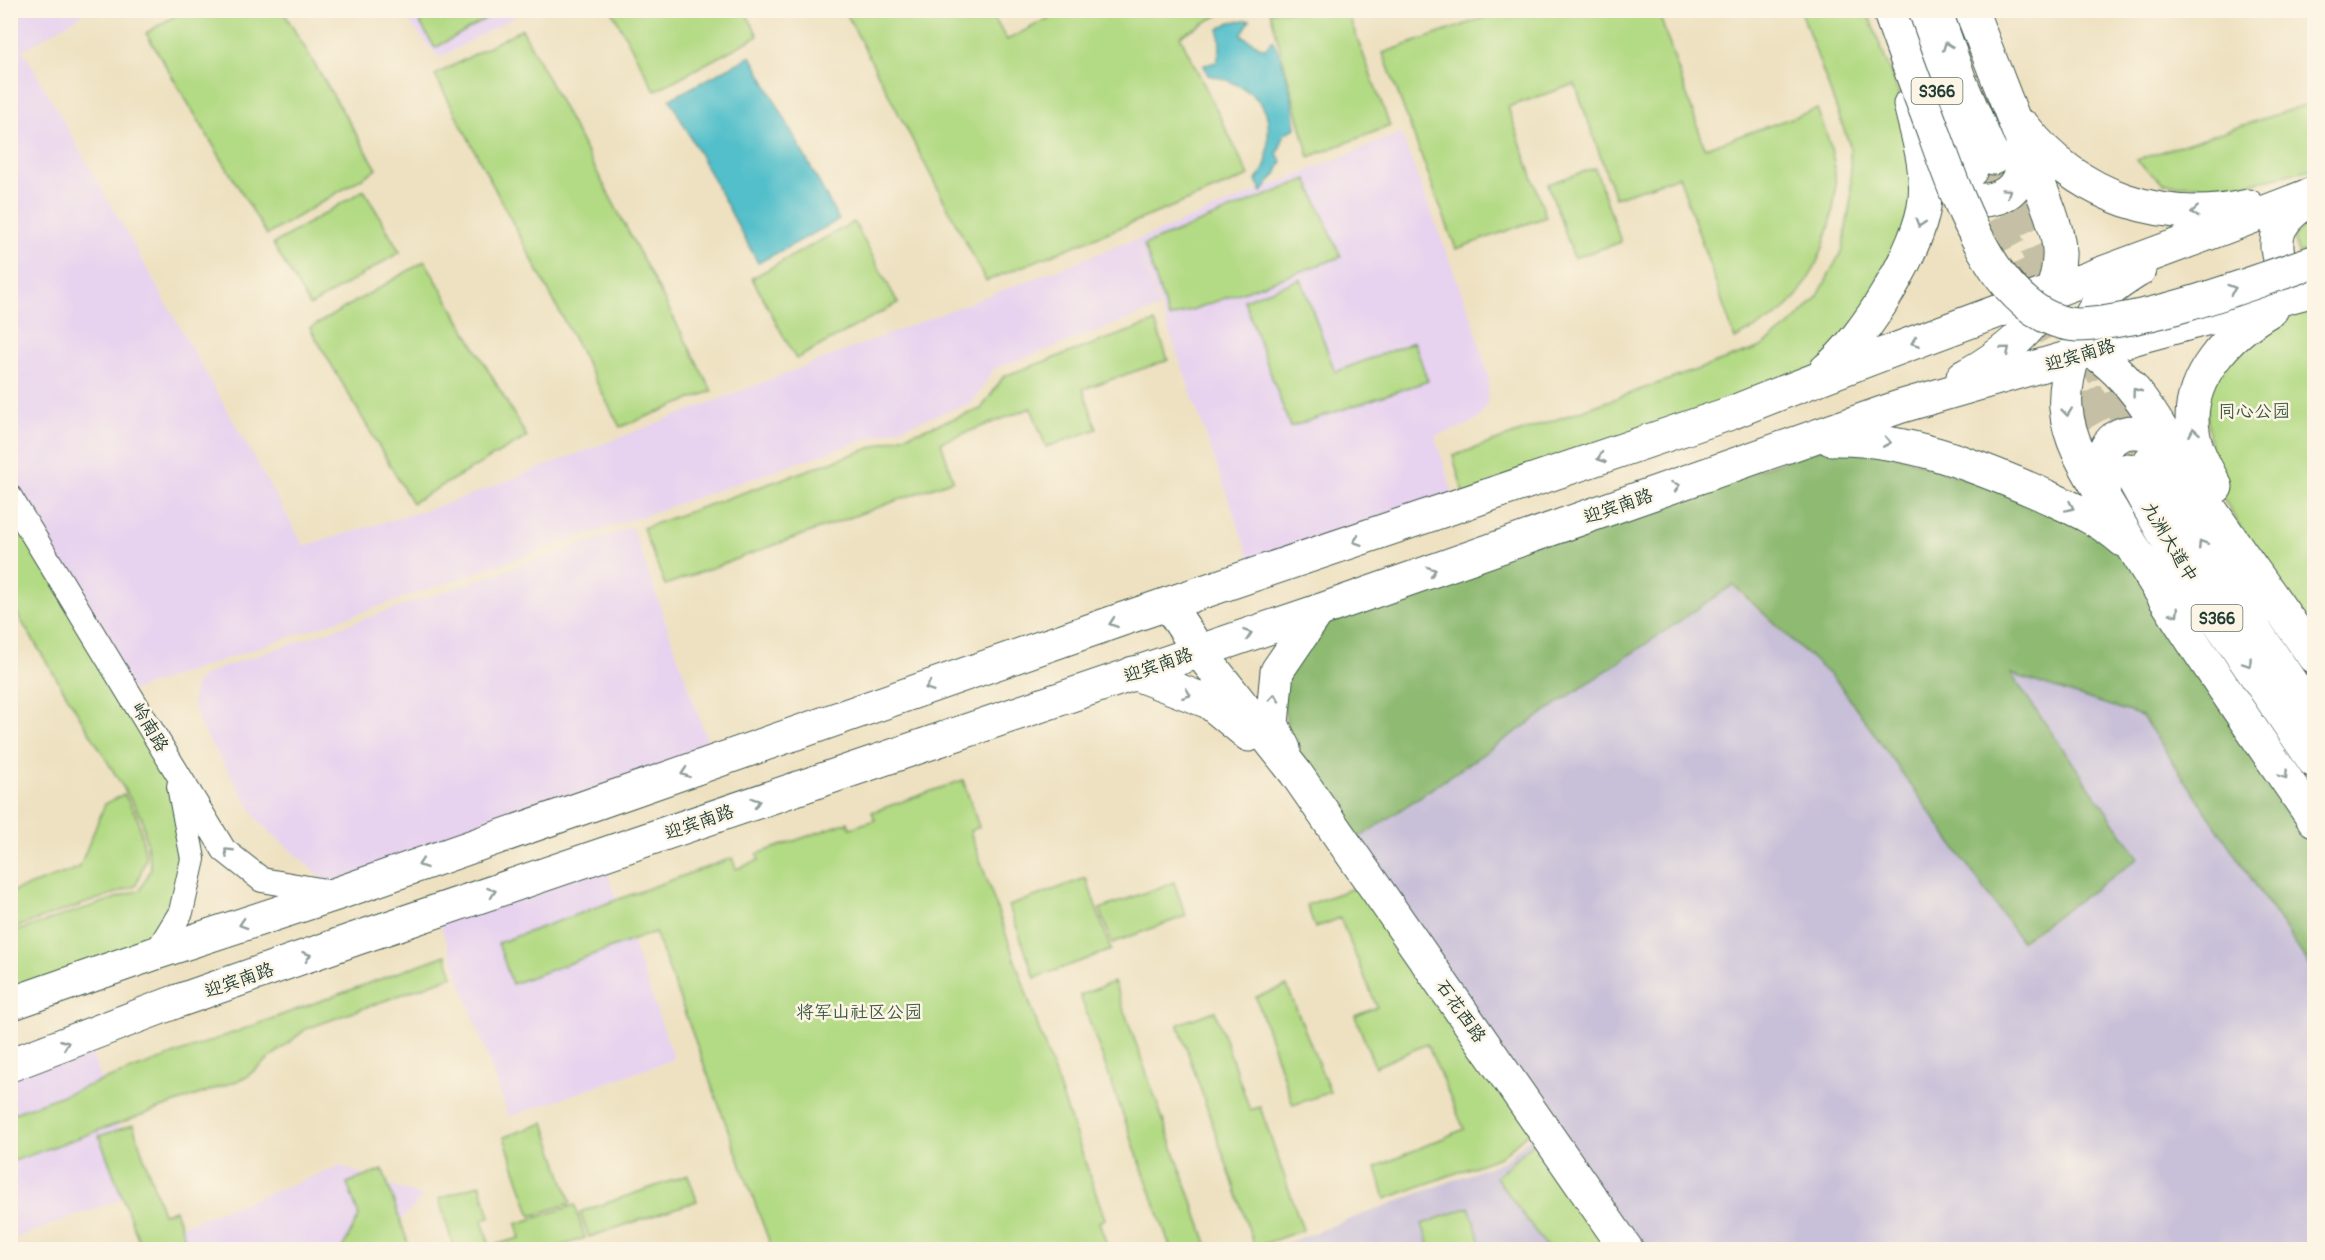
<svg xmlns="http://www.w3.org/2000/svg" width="2325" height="1260" font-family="Pangolin,'LXGW WenKai TC',sans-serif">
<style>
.built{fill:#e7d2ef}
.industrial{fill:#c8bfd8}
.green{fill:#b3da84;stroke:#698c5c;stroke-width:1.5}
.forest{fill:#8eba72;stroke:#567c53;stroke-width:1.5}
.water{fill:#52bfca;stroke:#387e7f;stroke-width:1.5}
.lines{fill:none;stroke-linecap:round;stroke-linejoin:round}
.primary-tunnel{stroke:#c5c0a5;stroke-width:33;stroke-dasharray:33 16;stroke-linecap:butt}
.minor-casing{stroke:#3e5649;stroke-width:26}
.secondary-casing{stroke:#3e5649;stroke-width:35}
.primary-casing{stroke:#3e5649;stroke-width:35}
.minor{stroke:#fff;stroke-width:24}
.secondary{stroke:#fff;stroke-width:33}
.primary{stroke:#fff;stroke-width:33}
.primary-bridge-casing{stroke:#3e5649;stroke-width:35;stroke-linecap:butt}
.primary-bridge{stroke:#fff;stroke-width:33}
.oneway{stroke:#8f9e9a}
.labels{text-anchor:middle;stroke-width:5;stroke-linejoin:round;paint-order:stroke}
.shield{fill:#fcf5e5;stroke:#617469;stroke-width:1.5}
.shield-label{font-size:16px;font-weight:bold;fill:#1f3d34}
.street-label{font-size:18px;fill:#1f3d34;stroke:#fcf5e5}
.park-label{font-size:18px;fill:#3d5c44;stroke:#fcf5e5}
</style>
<rect width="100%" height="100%" fill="#fcf5e5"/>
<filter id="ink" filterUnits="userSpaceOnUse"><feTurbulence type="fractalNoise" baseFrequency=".0167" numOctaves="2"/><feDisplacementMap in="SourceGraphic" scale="12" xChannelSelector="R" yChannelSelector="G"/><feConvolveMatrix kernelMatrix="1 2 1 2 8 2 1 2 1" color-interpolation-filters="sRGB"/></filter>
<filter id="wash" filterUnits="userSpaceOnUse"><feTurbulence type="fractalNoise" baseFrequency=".008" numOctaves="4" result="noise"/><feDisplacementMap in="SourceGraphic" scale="24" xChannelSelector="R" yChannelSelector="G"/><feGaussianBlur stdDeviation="1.35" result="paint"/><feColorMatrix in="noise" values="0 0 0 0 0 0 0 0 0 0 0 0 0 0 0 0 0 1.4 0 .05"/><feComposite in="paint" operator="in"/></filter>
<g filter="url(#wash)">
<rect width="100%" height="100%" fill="#eee1c1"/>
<path class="built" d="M10,11H88L23,50L304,546L449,503L1136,239L1159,308L994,369L972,403L132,691L11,487Z
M400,11H525L439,58Z
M1401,133L1475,327L1489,379L1487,404L1480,417L1468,425L1435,436L1457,506L1255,574L1137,240Z
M632,527L714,759L338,892L260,823L201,727L192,701L195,684L203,676L221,668Z
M601,855L674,1059L509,1117L436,912Z
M86,1037L142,1191L11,1240V1065Z
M341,1166L423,1197L374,1249H163L157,1235Z"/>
<path class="industrial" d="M1732,586L1838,684L2022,942L2139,858L2012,675L2142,716L2314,973V1249H1631L1350,845Z
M1541,1128L1625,1250H1268L1504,1161Z"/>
<path class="green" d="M183,11H283L377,169L267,235L146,33Z
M413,11H500L435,48Z
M612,11H745L758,36L655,91Z
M845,11H990L1007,40L1062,11H1226L1180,36L1249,176L986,281Z
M1270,11H1347L1390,126L1309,157Z
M1498,11H1658L1705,148L1817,109C1822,123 1829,138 1832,153C1844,204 1821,275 1783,311C1770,322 1750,330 1735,339L1679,176L1615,198L1575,84L1508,107L1546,217L1456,249L1383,53L1498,13Z
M1801,11H1867L1903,105L1911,146V223L1866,312L1810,375L1464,496L1453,456L1761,347L1794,322L1818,296L1843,248L1851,197L1850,146Z
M522,29L712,391L620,427L435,75Z
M2314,102V169H2312L2235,187L2163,184L2136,160Z
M1595,168L1621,242L1574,258L1548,184Z
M1307,179L1341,257L1169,318L1144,245Z
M364,190L400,252L310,306L273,244Z
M854,222L898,303L796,359L752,278Z
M2314,224V252H2298L2293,237L2302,228Z
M425,261L527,437L412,503L310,328Z
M1301,279L1335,372L1414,342L1428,381L1290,427L1244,300Z
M2314,290V656L2213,480L2204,374Z
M1155,322L1168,360L1083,389L1097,429L1046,447L1031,408L941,442L953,480L665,585L643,528L981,409L1004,376Z
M11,512L170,775L183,857L173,908L151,947L11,991V933L140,890L151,868L142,818L11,604Z
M963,780L979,827L970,831L1105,1219L1099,1222L1107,1245L1093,1250L772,1249L655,932L512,984L498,943L732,858L736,869L759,860L757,854L848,822L850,828L875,820L872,812Z
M124,794L138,818L146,858L136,886L11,929V892L79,868L105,804Z
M1086,878L1111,950L1035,978L1009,906Z
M1174,882L1186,916L1112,943L1100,909Z
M1365,884L1535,1127L1500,1157L1385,1199L1376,1167L1464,1129L1427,1044L1375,1067L1355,1016L1377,1007L1340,918L1315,928L1307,905Z
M446,955L453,976L306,1029L245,1078L11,1162V1114Z
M1114,982L1209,1249H1171L1080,995Z
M1287,986L1330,1092L1293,1105L1256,997Z
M1215,1011L1250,1110L1260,1107L1303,1230L1255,1247L1178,1024Z
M544,1123L571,1203L531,1216L504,1137Z
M133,1125L163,1214L175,1210L189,1249H142L99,1136Z
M1541,1136L1621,1249H1583L1578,1243L1568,1249H1548L1496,1177Z
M383,1170L410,1249H342L359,1216L347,1183Z
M688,1175L697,1201L589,1237L580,1212Z
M480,1184L490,1217L482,1220L490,1246L520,1238L516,1224L575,1205L585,1238L558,1247L557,1249H454L439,1199Z
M1469,1207L1483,1249H1431L1422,1224Z"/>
<path class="forest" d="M1851,439L2110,530L2314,821V972L2142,716L2011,674L2139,858L2021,941L1839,684L1733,585L1347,846L1296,771L1277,671L1320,612Z"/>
<path class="water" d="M1250,20L1241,35L1264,49L1273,40C1286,67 1293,98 1296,128L1285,133L1277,155L1282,161L1276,174L1262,192L1256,180C1267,167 1267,163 1268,146C1268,135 1270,124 1266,113C1258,91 1229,79 1208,75L1204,65L1217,62L1220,49L1219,29L1230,22Z
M751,56L839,220L758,263L670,99Z"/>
</g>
<g filter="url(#ink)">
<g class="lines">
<path class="primary-tunnel" d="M1993,158L2061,299
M1973,175L2049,326L2126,466
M2087,347L2149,456"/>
<g class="minor-casing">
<path id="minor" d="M10,497L224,850L262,880L337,893
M156,953L181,912L193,859L179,786"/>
</g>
<g class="secondary-casing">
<path id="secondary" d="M1168,604L1199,651L1295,772L1627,1250
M1133,673L1209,702L1249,735
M1284,749L1272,724L1277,671L1318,611"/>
</g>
<g class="primary-casing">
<path id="primary" d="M1907,10L1939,97L1971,170
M1935,10L1960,81L1993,158
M2024,127C2079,197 2162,225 2248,206
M1938,177C1946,184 1955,192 1965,196C1973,200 1983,201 1992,199C2020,193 2024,169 2022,144
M2308,200C2300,207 2290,213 2284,222C2273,236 2275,262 2289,273C2295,278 2303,281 2311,283
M2139,270C2125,279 2110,288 2100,301C2081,327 2063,376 2066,408C2069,446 2094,480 2112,511C2173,618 2245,719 2314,820
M2081,344C2143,379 2168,447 2206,503C2242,555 2279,606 2314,657
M1826,370C1864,340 1921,247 1925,199C1928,167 1917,135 1910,104
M1963,377C2009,352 2057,314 2059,257C2060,242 2055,227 2050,212L1971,10
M1831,439C1904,437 1972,464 2039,493C2069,507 2098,518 2123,540
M2151,460L2257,633L2314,716
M2128,470L2186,573L2314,761
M2216,487C2207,470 2195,450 2193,431C2185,378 2230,333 2272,309
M2104,497C2103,485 2100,472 2102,460C2110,424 2142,429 2167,440
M10,1004L156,953L339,893L1120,620L1731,413C1924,335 2121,269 2314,193
M10,1065L175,1002L355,939L1318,611L1899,407L2146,335L2314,290"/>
</g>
<use href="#minor" class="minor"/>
<use href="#secondary" class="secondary"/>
<use href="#primary" class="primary"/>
<g class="primary-bridge-casing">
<path id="primary-bridge" d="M1889,10C1902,48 1916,85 1930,122C1954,187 1994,319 2077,325C2090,325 2102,323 2114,321C2182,311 2249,283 2314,262"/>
</g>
<use href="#primary-bridge" class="primary-bridge"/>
</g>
<defs><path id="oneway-chevron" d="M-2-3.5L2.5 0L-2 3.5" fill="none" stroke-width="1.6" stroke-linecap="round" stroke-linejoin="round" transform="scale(1.5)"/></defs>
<g class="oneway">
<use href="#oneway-chevron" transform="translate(1947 46) rotate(-110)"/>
<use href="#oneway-chevron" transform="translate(2007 192) rotate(-35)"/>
<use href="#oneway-chevron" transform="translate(2195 212) rotate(177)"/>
<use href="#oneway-chevron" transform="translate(1920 223) rotate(107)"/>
<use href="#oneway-chevron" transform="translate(2232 289) rotate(-18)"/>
<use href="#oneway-chevron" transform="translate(1915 342) rotate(159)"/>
<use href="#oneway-chevron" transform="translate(2006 350) rotate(-40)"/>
<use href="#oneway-chevron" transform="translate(2136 392) rotate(-127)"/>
<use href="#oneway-chevron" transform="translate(2067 412) rotate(84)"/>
<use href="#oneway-chevron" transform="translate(2194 432) rotate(-100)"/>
<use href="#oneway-chevron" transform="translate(1887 442) rotate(10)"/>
<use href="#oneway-chevron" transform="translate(1601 458) rotate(161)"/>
<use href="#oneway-chevron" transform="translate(1676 486) rotate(-19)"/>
<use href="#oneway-chevron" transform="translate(2070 507) rotate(24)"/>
<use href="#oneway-chevron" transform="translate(1357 541) rotate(161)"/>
<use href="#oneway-chevron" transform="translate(2202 544) rotate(-122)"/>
<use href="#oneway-chevron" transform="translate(1432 571) rotate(-19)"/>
<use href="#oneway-chevron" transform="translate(2175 613) rotate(57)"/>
<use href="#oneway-chevron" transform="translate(1113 623) rotate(161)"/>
<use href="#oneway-chevron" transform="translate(1248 634) rotate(-19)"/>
<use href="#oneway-chevron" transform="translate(2248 663) rotate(56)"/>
<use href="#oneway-chevron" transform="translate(929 687) rotate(161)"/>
<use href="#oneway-chevron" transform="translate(1187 694) rotate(21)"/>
<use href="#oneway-chevron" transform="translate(1274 698) rotate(-85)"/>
<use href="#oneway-chevron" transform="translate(685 773) rotate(161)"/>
<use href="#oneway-chevron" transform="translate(2284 775) rotate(56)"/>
<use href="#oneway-chevron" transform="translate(756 802) rotate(-19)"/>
<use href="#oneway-chevron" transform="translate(228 852) rotate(-136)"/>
<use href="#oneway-chevron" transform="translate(422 864) rotate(161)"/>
<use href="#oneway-chevron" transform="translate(492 892) rotate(-19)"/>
<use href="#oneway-chevron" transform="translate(243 924) rotate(162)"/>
<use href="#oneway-chevron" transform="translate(307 956) rotate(-19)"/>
<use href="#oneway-chevron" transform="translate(65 1044) rotate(-21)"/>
</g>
</g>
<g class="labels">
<g class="shield">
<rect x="1911.5" y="78" width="51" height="26" rx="4.5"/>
<rect x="2191.5" y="605" width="51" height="26" rx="4.5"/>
</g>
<g class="shield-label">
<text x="1937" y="97">S366</text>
<text x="2217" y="624">S366</text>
</g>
<g class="street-label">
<text transform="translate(2080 355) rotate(-17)" y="6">迎宾南路</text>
<text transform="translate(1618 506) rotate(-19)" y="6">迎宾南路</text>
<text transform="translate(2170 542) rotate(59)" y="6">九洲大道中</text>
<text transform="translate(1158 665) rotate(-19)" y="6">迎宾南路</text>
<text transform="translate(150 727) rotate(59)" y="6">岭南路</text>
<text transform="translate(699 822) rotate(-19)" y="6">迎宾南路</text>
<text transform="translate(239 980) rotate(-19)" y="6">迎宾南路</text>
<text transform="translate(1461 1011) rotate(55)" y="6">石花西路</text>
</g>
<g class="park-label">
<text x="2254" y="417">同心公园</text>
<text x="859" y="1018">将军山社区公园</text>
</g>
</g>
<rect width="2325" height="1260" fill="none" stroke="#fcf5e5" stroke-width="36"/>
</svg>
